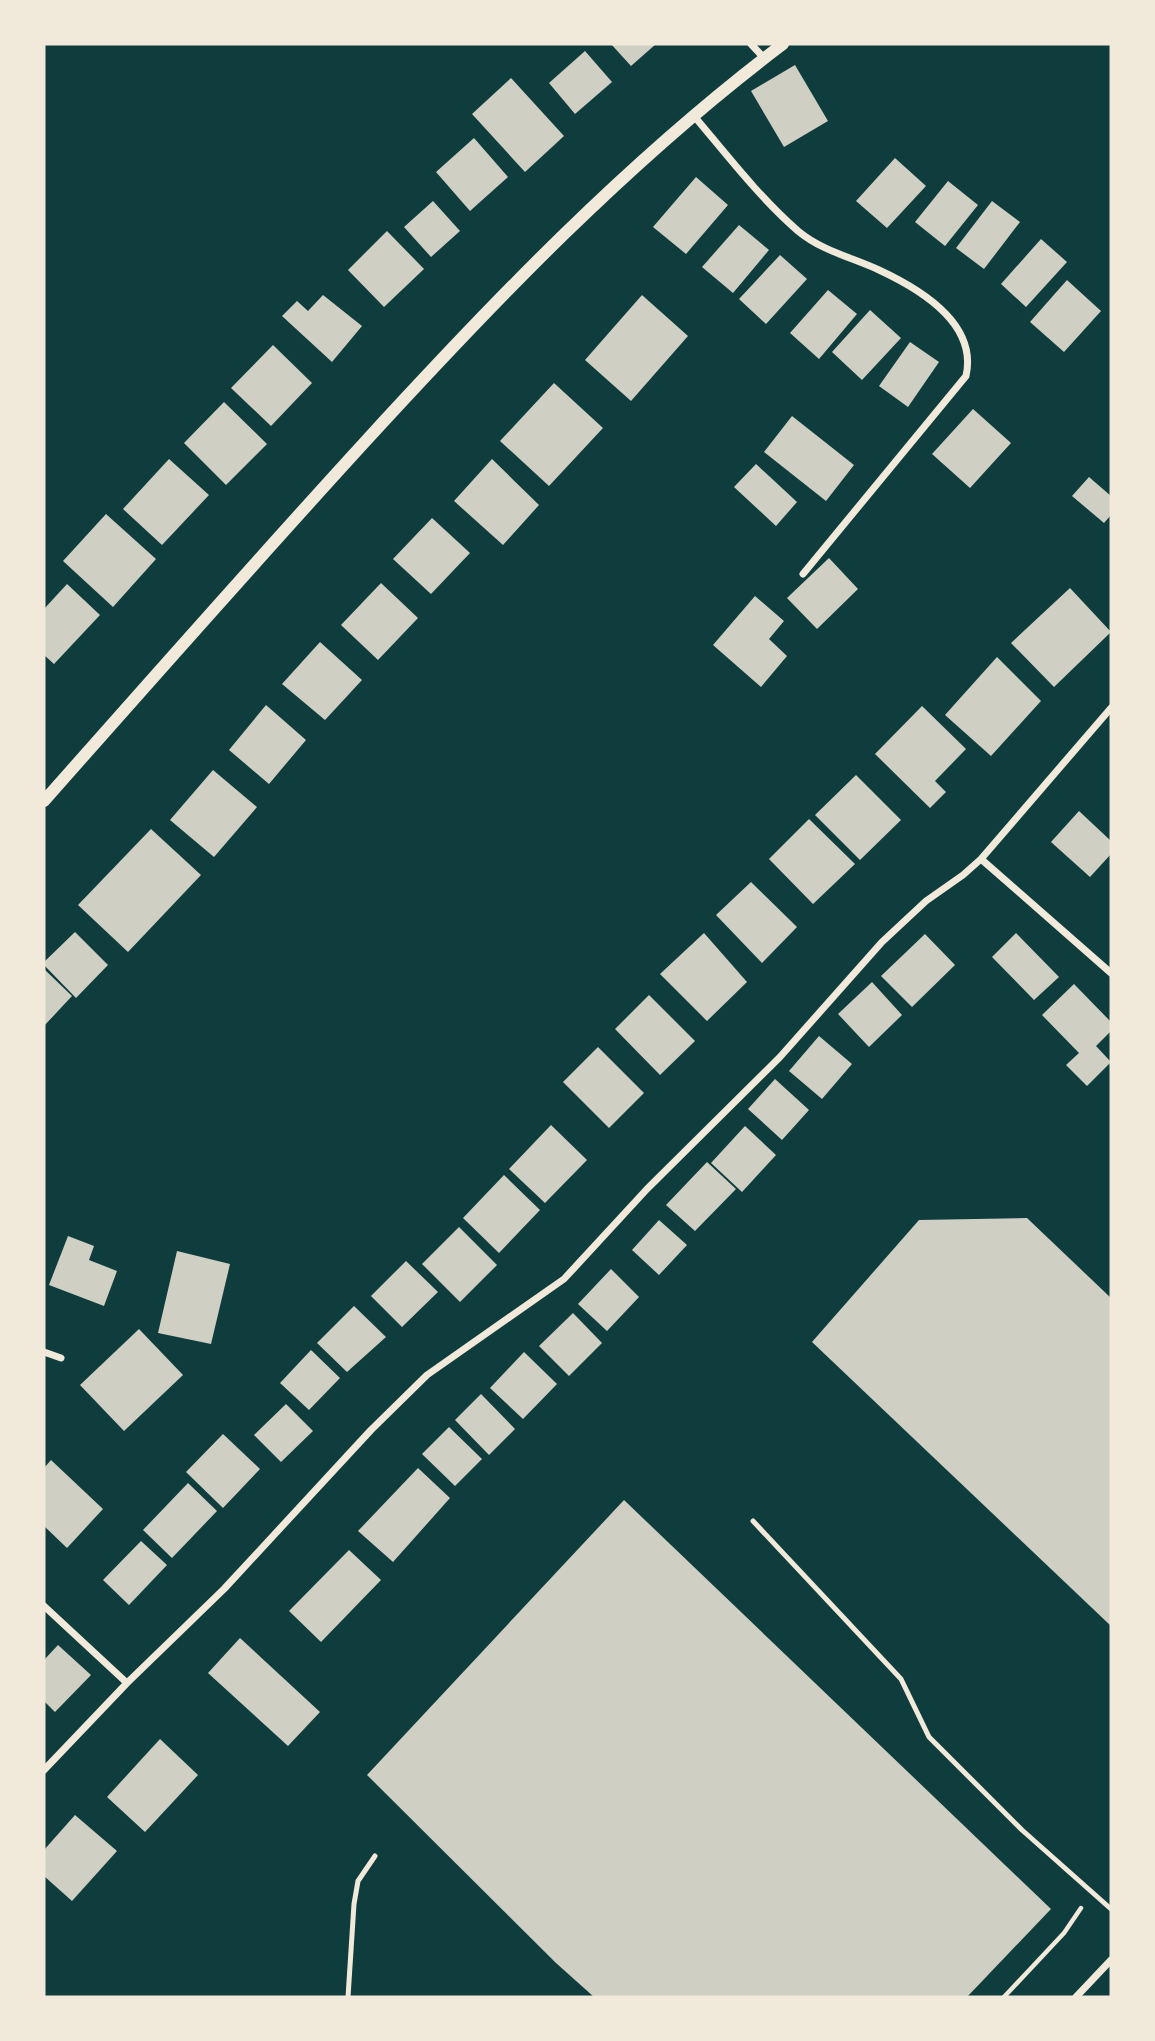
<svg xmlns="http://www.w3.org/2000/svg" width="1155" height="2041" font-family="Helvetica,sans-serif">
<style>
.building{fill:#cfcfc3}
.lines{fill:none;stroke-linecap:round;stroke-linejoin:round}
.path{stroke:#f1e9da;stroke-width:4.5}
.service{stroke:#f1e9da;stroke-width:5}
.minor{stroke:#f1e9da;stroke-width:7}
.tertiary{stroke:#f1e9da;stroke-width:12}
</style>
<rect width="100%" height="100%" fill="#0f3d3e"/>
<path class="building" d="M611,44H656L631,66Z
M585,51L612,82L575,114L549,83Z
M795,65L828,121L784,147L751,91Z
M511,78L564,136L525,172L472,114Z
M474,138L508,177L470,211L436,172Z
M895,158L926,186L887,228L856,201Z
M696,177L728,205L686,254L653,227Z
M948,181L978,205L945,246L915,222Z
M433,201L460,231L431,257L404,227Z
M992,201L1020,222L984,269L956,248Z
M739,225L769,250L733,293L702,267Z
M387,231L424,269L384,307L348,270Z
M1041,239L1067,262L1026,307L1001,284Z
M780,255L807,279L766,324L739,299Z
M1067,280L1101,311L1064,352L1030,322Z
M828,290L857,314L819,359L790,333Z
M323,295L362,326L332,362L282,316L297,301L308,311Z
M642,295L688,336L631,401L585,360Z
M870,310L901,338L862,380L832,352Z
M910,342L939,362L908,407L879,386Z
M273,345L312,383L271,426L231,388Z
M554,383L603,428L549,486L500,441Z
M224,402L267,444L226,485L184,443Z
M973,409L1011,443L970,488L932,454Z
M792,416L854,465L826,501L764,452Z
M169,459L209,495L162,545L123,509Z
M492,459L539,505L503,545L454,501Z
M756,464L797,502L776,526L734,487Z
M1089,477L1111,496V515L1104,523L1072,496Z
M106,514L156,559L113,607L63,561Z
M432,518L470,553L431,594L393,559Z
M829,558L858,589L817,629L787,598Z
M381,583L418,618L378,660L341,625Z
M67,584L100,615L54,664L44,655V609Z
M1070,588L1111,632L1054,687L1011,643Z
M755,596L784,621L769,639L787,656L761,687L713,645Z
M320,642L362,680L325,720L282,684Z
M997,657L1041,701L991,756L945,715Z
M266,705L306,740L269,784L229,750Z
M922,706L966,749L935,781L946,792L930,808L875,754Z
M213,770L257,807L214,857L170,820Z
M856,775L901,820L860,860L815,815Z
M1079,811L1111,841V854L1090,877L1051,842Z
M809,819L855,864L813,904L769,859Z
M151,829L201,875L128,952L78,905Z
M751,882L797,927L762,963L716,915Z
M75,932L108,965L76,998L44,965V962Z
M704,933L747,982L707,1021L660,974Z
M1016,933L1059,977L1034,1000L992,957Z
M925,934L955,965L912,1007L881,976Z
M44,969L72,996L44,1026Z
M872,982L902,1015L869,1047L838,1014Z
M1074,984L1111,1022V1031L1096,1046L1111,1062L1087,1086L1066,1065L1079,1053L1042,1015Z
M649,995L695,1041L660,1075L615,1029Z
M819,1036L852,1064L822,1099L789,1071Z
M598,1047L644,1093L609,1128L563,1082Z
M775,1079L809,1110L782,1140L748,1109Z
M551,1125L587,1160L545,1203L509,1169Z
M745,1126L776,1155L742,1192L711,1163Z
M707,1162L736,1189L695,1231L666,1205Z
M504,1175L540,1210L499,1253L463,1218Z
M1027,1218L1111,1298V1626L812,1342L919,1220Z
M659,1220L687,1245L659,1275L632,1250Z
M459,1227L497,1265L460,1302L422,1264Z
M68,1236L94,1246L89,1260L117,1271L104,1306L49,1285Z
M177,1251L230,1264L211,1344L158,1333Z
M406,1261L438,1292L402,1327L371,1296Z
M611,1269L639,1297L607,1331L578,1304Z
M354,1306L386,1337L347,1372L317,1343Z
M573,1313L602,1343L569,1376L539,1346Z
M139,1329L183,1375L124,1431L80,1385Z
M311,1350L340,1378L309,1410L280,1383Z
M524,1352L557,1384L523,1419L490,1388Z
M481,1394L515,1429L489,1455L455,1420Z
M286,1404L313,1431L281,1462L254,1435Z
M449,1427L482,1459L455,1486L422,1454Z
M223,1434L260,1469L223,1508L186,1472Z
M51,1460L103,1509L67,1548L44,1526V1468Z
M418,1468L450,1498L393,1562L358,1531Z
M188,1483L217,1511L172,1558L143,1530Z
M624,1500L1051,1909L967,1997H594L556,1963L367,1775Z
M141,1541L167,1565L129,1605L103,1580Z
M349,1550L381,1580L321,1642L289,1611Z
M240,1638L320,1712L288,1746L208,1673Z
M58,1645L91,1675L55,1712L44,1701V1660Z
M160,1739L198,1775L145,1832L107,1797Z
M75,1815L117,1851L72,1901L44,1876V1850Z"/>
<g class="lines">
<path class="path" d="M1004,1997L1064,1933L1081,1908"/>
<path class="service" d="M753,1521L901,1679L929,1737L1022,1830L1111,1909
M348,1997L354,1904L358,1881L375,1856"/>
<path class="minor" d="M751,44L764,58
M694,116C727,155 759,197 798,231C822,251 851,257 879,270C920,289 978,323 966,376L803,574
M981,859L1111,708
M44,1352L61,1358
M44,1606L127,1683
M44,1770L127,1683L224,1589L371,1430L427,1375L564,1279L647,1189L780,1057L882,942L926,901L963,875L981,859L1111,973
M1076,1997L1111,1960"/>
<path class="tertiary" d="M44,801C150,681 256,561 363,444C494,301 628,161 783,44"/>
</g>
<rect width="1155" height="2041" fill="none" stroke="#f1e9da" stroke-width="91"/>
</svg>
